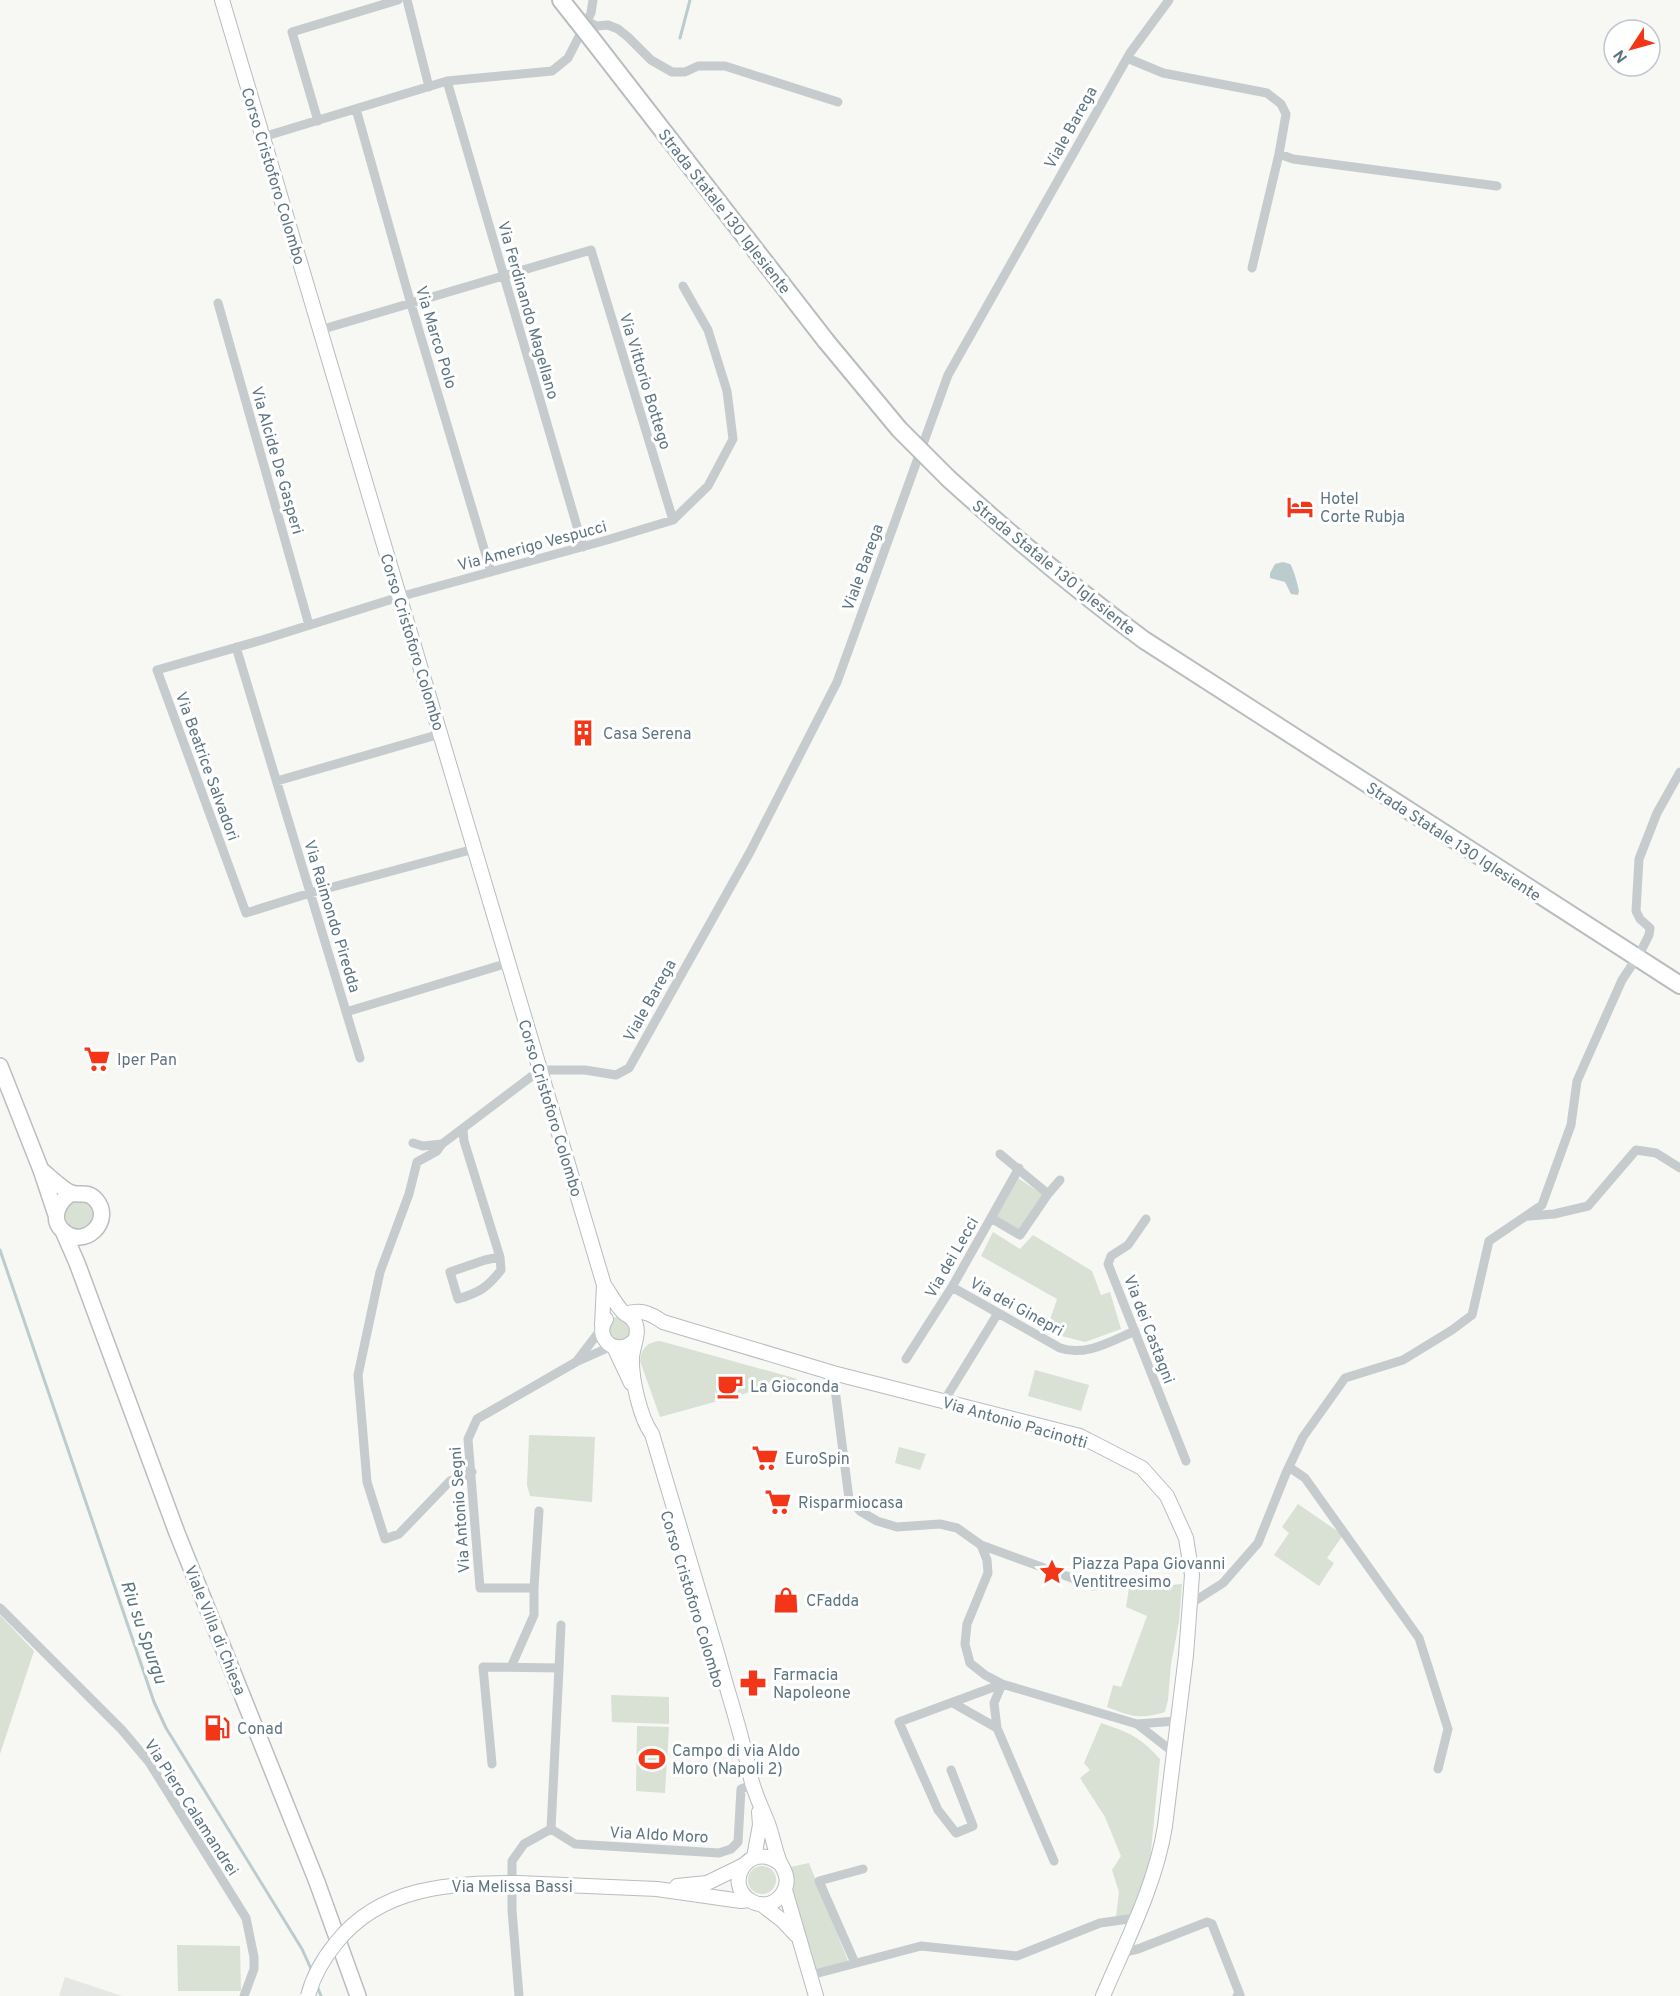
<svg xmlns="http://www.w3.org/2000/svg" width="1680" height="1996" font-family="Overpass,sans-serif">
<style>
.built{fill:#e5e7e5}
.green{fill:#d9e0d4}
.water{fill:#bccbce}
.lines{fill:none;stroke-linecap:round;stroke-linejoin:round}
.stream{stroke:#bccbce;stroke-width:3}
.secondary-casing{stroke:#b6bdc1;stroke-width:16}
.primary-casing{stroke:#b9bec1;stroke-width:18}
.highway-casing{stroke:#b8bdbf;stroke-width:20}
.street{stroke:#c6cbce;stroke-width:9}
.secondary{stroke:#fff;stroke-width:14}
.primary{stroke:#fff;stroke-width:15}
.highway{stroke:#fff;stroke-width:16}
.secondary-bridge-casing{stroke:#b6bdc1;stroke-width:16;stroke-linecap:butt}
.highway-bridge-casing{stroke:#b8bdbf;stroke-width:20;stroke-linecap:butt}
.secondary-bridge{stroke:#fff;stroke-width:14}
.highway-bridge{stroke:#fff;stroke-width:16}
.labels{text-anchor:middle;stroke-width:6;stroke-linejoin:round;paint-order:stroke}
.street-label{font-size:16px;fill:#5f7682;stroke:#fff}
.poi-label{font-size:16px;fill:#5f7682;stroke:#fff;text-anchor:start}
.water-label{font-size:18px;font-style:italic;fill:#5a777c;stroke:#fff}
</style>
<rect width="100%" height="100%" fill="#f7f7f4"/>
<path class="built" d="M65,1977L122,1996H59Z"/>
<path class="green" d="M1018,1178L1043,1195L1018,1231L996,1217Z
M65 1215a14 14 0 1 1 28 0a14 14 0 1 1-28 0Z
M993,1232L1020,1249L1033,1235L1092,1271L1101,1295L1110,1292L1121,1329L1085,1342L1046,1332L1057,1299L981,1256Z
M620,1316L627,1319L632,1336L616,1344L606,1328L612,1318Z
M660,1341L798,1379L660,1417L640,1361C641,1348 648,1342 660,1341Z
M1035,1370L1089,1385L1081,1411L1028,1396Z
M529,1435L595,1437L592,1502L530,1496L527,1485Z
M899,1447L926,1454L920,1470L895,1463Z
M1298,1504L1343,1535L1327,1558L1334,1563L1319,1586L1274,1555L1289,1533L1282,1527Z
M1130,1582L1157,1586L1182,1584L1179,1622L1171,1664L1168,1700L1165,1712C1140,1720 1130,1716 1107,1707L1113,1685L1121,1687L1147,1616L1126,1607Z
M0,1615L34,1651L0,1754Z
M611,1695L669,1697V1724L612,1722Z
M1101,1723C1130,1733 1139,1736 1160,1759L1149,1871L1133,1916L1116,1917L1119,1892L1112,1870L1121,1856L1105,1817L1080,1778L1090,1770L1084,1763Z
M637,1726L669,1727L665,1793L636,1791Z
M809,1863L848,1961L813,1971L786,1868Z
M748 1880a14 14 0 1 1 28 0a14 14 0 1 1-28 0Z
M177,1945L240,1946L241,1991H178Z"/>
<path class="water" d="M1283,562L1290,564C1293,567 1298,585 1299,591L1298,595L1291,594L1285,582L1270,578V573L1275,564Z"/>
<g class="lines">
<path class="stream" d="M680,38L690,0
M0,1250L154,1702L166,1728L302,1949L312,1971
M317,1986L321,1996"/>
<g class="secondary-casing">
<path id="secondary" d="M222,0L604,1285L602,1325
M604,1285C610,1293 615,1304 623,1312C628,1316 633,1317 636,1325C639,1334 633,1347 632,1357C631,1377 640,1418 652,1434C674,1508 696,1582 718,1656C728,1694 741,1731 749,1770C752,1788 760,1804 767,1821C772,1833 774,1847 779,1860C781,1866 785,1870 786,1876C789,1888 780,1901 768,1904C762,1905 756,1904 751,1901C722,1884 749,1840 779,1863
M625,1314C641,1309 650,1313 663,1322L833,1373L1080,1436L1142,1468L1167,1496L1186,1538L1192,1575L1186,1655L1165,1826C1156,1884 1126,1942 1103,1996
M606,1319C600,1328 601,1337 609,1344C618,1350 627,1348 635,1340
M614,1347L631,1383
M754,1857L760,1825L759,1812
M518,1883L657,1889L741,1901L750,1900
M677,1886L707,1883L744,1865
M785,1890L816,1996
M761,1904L783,1921L796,1935"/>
</g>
<g class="primary-casing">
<path id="primary" d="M0,1066L41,1170L56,1215
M41,1170C49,1176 63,1190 71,1193C80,1196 87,1190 96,1200C114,1221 84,1250 63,1231C50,1219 58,1201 72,1193
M63,1231L77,1263L177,1533L317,1882L358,1996"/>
</g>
<g class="highway-casing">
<path id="highway" d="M561,0L576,19
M591,38L826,341
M949,479C1012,536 1075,589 1144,640L1680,985"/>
</g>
<path class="street" d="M407,0L429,87
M587,21L596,26L608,25L618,29L628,37L651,60L672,72H685L698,66H725L838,102
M1127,58L1163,73L1267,93L1281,104L1286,114L1279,154L1252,268
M447,81L583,547
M356,109L411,304L491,572
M318,121L292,32L398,0
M263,137L447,81L552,71L568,58L591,13L593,0
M1279,154L1293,159L1497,186
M218,303L309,625
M320,330L591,250L673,520
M236,647L360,1058
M277,781L440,734
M474,849L310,893L246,913L157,670L262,640L399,597L607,540L673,520L708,486L733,439L727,391L708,330L683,286
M1642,949L1649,935L1650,928L1640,919L1636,911L1639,859L1657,813L1680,772
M346,1012L508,963
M463,1130L464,1141L500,1257L501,1270C487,1288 480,1292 458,1299L450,1272L485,1260L500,1257
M413,1143L423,1146L442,1144
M1000,1154L1048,1194
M1529,1216L1554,1214L1588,1206L1636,1150L1656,1153L1680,1168
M991,1218L1020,1235L1048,1194L1060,1180
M1146,1219L1128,1245L1111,1256L1108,1264L1186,1461
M952,1287L1060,1348C1085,1357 1111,1341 1135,1331
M906,1359L952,1287L1019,1168
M576,1362L602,1328
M833,1373L849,1499L860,1511L877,1521L897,1527L940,1524L957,1528L981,1545L1094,1586
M944,1401L998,1313
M1289,1467L1305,1478L1419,1638L1448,1729L1438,1769
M472,1472L450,1481L399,1534L385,1539L367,1482L358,1375L380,1272L409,1194L417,1162L437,1151L442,1144L540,1070H585L616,1075L629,1068L750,852L837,682L948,375L1130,53L1169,0
M981,1545L987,1560L988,1573L967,1624L965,1644L970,1663L985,1675L1002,1684L1137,1724L1176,1721
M534,1588L539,1511
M1190,1604L1223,1583L1258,1543L1286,1473L1303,1437L1345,1378L1403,1360L1452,1330L1472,1315L1489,1241L1542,1205L1571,1125L1577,1081L1622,980L1634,962
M0,1608L122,1730L149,1762L246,1918L254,1957V1969L244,1996
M511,1667L534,1615V1588H480L468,1439L477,1419L576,1362L612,1346
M559,1668L561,1625
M1002,1684L994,1703L997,1728L1054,1861
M953,1703L997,1728
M1137,1724L1173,1752
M492,1764L483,1667L559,1668L551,1829L575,1844L719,1853L731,1849L738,1842L741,1789L752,1785
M951,1770L973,1826L956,1833L938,1810L899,1722L1002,1684
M1121,1953L1138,1949L1207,1922L1212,1924L1240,1995L1237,1996
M855,1963L819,1881L863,1869
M811,1975L921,1946L1017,1956L1100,1923L1136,1918
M519,1996L512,1910V1861L524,1844L551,1829"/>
<use href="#secondary" class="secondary"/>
<use href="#primary" class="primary"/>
<use href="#highway" class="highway"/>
<g class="secondary-bridge-casing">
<path id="secondary-bridge" d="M308,1996C313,1976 323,1959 336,1943C381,1886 451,1883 518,1883"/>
</g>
<g class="highway-bridge-casing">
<path id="highway-bridge" d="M576,19L591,38
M826,341L899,429L949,479"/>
</g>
<use href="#secondary-bridge" class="secondary-bridge"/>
<use href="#highway-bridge" class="highway-bridge"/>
</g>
<defs>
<g id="hotel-bare" transform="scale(2.07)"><path d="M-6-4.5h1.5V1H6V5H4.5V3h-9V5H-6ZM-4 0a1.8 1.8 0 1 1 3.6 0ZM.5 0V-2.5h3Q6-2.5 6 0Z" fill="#f33518" stroke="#fff" stroke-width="2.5" paint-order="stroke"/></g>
<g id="building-bare" transform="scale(2.07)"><path d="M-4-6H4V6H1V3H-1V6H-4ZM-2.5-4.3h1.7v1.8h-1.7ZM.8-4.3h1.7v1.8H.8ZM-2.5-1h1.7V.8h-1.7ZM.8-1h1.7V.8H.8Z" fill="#f33518" stroke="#fff" stroke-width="2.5" paint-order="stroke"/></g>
<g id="supermarket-bare" transform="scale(2.07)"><path d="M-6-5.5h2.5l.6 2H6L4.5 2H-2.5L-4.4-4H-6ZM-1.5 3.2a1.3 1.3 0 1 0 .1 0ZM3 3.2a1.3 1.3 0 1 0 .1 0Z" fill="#f33518" stroke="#fff" stroke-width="2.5" paint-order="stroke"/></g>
<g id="cafe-bare" transform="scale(2.07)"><path d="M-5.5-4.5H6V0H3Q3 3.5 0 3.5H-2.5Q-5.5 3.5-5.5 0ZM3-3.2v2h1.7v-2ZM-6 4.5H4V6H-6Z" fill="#f33518" stroke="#fff" stroke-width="2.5" paint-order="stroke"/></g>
<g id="sight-bare" transform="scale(2.07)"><path d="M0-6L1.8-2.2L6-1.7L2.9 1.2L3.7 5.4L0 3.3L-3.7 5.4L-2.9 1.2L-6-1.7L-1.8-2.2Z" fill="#f33518" stroke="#fff" stroke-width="2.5" paint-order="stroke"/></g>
<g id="shop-bare" transform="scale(2.07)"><path d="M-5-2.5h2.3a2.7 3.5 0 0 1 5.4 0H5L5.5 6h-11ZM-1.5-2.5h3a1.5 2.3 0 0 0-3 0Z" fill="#f33518" stroke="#fff" stroke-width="2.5" paint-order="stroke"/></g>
<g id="pharmacy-bare" transform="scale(2.07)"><path d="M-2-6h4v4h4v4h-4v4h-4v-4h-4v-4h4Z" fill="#f33518" stroke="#fff" stroke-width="2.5" paint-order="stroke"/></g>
<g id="fuel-bare" transform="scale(2.07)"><path d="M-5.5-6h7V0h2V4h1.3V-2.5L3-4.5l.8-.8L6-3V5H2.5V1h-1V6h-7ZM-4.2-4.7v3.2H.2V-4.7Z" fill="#f33518" stroke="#fff" stroke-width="2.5" paint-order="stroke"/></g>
<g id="stadium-bare" transform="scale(2.07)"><path d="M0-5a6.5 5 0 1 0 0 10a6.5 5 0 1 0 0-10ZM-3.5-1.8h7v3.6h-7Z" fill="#f33518" stroke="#fff" stroke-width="2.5" paint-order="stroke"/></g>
</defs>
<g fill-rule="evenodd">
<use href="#hotel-bare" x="1300" y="507"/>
<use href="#building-bare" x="583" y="733"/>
<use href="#supermarket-bare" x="97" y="1059"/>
<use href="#cafe-bare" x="730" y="1386"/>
<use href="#supermarket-bare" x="765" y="1458"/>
<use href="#supermarket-bare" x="778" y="1502"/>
<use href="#sight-bare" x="1052" y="1572"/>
<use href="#shop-bare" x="786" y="1600"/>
<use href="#pharmacy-bare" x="753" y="1683"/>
<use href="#fuel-bare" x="217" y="1728"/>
<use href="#stadium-bare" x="652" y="1759"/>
</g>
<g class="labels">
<g class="street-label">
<text transform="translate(1070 127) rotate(-61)" y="6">Viale Barega</text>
<text transform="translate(274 176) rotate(73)" y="6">Corso Cristoforo Colombo</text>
<text transform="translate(725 211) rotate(52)" y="6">Strada Statale 130 Iglesiente</text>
<text transform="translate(529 310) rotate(74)" y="6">Via Ferdinando Magellano</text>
<text transform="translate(437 337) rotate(73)" y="6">Via Marco Polo</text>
<text transform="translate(646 381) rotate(73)" y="6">Via Vittorio Bottego</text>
<text transform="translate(278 460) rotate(74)" y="6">Via Alcide De Gasperi</text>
<text transform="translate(532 545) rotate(-15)" y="6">Via Amerigo Vespucci</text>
<text transform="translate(862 567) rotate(-70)" y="6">Viale Barega</text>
<text transform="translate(1054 567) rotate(39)" y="6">Strada Statale 130 Iglesiente</text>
<text transform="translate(413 642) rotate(73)" y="6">Corso Cristoforo Colombo</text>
<text transform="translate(208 766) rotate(70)" y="6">Via Beatrice Salvadori</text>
<text transform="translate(1454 841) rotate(33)" y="6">Strada Statale 130 Iglesiente</text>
<text transform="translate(333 916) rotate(73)" y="6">Via Raimondo Piredda</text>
<text transform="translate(649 1000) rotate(-61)" y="6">Viale Barega</text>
<text transform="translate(551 1108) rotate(73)" y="6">Corso Cristoforo Colombo</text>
<text transform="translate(951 1257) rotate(-60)" y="6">Via dei Lecci</text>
<text transform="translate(1017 1306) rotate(29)" y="6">Via dei Ginepri</text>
<text transform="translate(1150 1329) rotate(69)" y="6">Via dei Castagni</text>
<text transform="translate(1015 1422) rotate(16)" y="6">Via Antonio Pacinotti</text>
<text transform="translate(459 1510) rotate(-94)" y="6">Via Antonio Segni</text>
<text transform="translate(693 1599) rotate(73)" y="6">Corso Cristoforo Colombo</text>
<text transform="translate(216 1630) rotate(68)" y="6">Viale Villa di Chiesa</text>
<text transform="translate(192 1807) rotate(57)" y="6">Via Piero Calamandrei</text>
<text transform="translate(659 1834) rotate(3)" y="6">Via Aldo Moro</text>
<text x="512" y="1892">Via Melissa Bassi</text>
</g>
<g class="poi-label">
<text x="1320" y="504">Hotel<tspan x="1320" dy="18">Corte Rubja</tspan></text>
<text x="603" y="739">Casa Serena</text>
<text x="117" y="1065">Iper Pan</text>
<text x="750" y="1392">La Gioconda</text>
<text x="785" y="1464">EuroSpin</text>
<text x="798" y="1508">Risparmiocasa</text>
<text x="1072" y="1569">Piazza Papa Giovanni<tspan x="1072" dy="18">Ventitreesimo</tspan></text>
<text x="806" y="1606">CFadda</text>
<text x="773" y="1680">Farmacia<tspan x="773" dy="18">Napoleone</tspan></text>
<text x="237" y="1734">Conad</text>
<text x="672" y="1756">Campo di via Aldo<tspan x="672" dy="18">Moro (Napoli 2)</tspan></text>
</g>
<g class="water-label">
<text transform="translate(144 1632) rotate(71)" y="6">Riu su Spurgu</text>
</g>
</g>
<g transform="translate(1632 48) rotate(234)"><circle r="28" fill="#ffffff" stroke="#bfc8cd" stroke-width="1.5"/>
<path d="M0-4.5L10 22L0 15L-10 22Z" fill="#f33518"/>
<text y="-9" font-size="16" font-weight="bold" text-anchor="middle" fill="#5f7682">N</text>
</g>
</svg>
